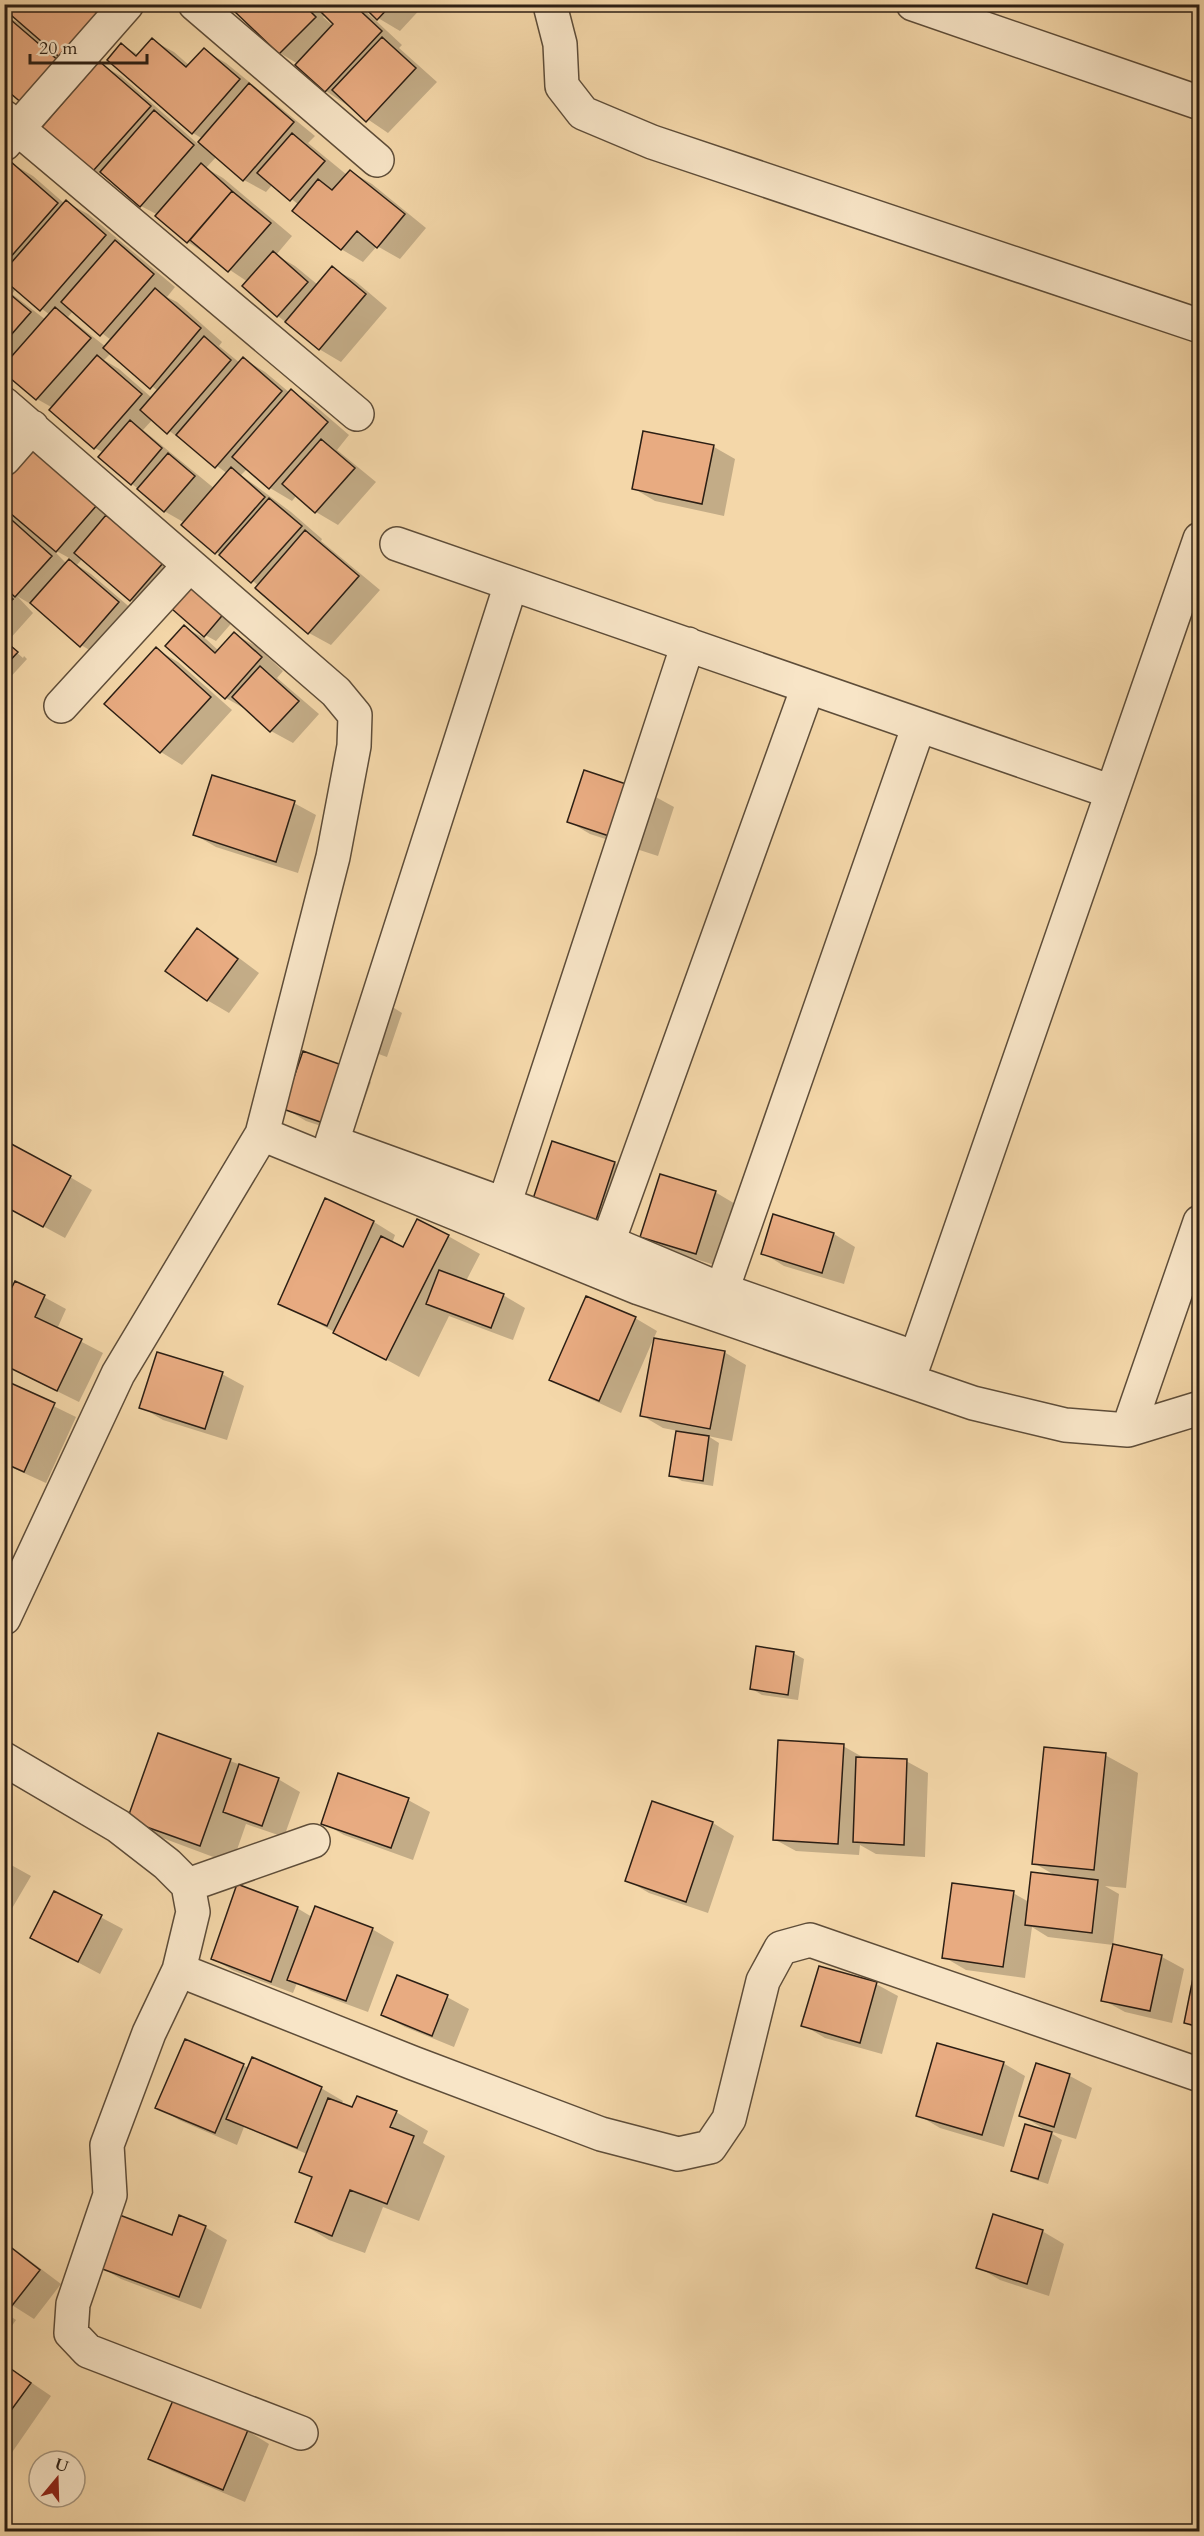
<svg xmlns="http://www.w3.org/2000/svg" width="1204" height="2536" font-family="Cardo,serif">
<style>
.shadow{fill:#0003;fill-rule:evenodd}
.building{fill:#e8ab81;stroke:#2c1f14;stroke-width:1.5}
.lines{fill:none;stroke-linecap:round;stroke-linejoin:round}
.minor-casing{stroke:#5e4d39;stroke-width:36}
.minor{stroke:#f8e5c7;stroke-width:33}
</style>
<rect width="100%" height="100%" fill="#f4d7a9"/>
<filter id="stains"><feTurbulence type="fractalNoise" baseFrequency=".00333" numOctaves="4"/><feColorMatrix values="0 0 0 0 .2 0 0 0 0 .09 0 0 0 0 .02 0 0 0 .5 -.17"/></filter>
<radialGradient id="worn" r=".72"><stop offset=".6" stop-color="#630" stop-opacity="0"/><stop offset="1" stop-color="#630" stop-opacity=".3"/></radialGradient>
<path class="shadow" d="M4 4H92L123 31 96 62 121 76 198 144 203 139 193 133 122 45 139 55 152 40 174 52 190 66 204 50 226 63 315 136 308 143 347 175 350 171 372 184 426 228 400 259 377 246 363 262 341 249 299 205 273 184 266 192 244 180 217 156 206 168 223 178 292 236 276 255 295 266 318 285 332 268 354 280 387 308 341 362 319 349 278 316 248 282 188 242 158 215 141 206 111 180 94 170 44 127 97 66 94 64 4 86V11L10 18 24 26Z
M221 4H358L402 45 399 48 437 82 388 133 326 91 298 64 280 53 243 18ZM326 14 335 23 333 26 323 17Z
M364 4H425L400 31 378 18Z
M11 163 33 176 65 204 66 202 88 214 175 287 167 297 177 302 222 342 219 346 240 363 244 359 265 372 290 393 291 391 313 404 349 435 337 450 376 482 338 525 316 512 297 495 292 501 270 488 247 469 241 475 291 512 322 539 321 541 380 590 331 645 309 633 257 588 259 586 183 525 185 523 164 511 131 483 104 453 95 448 53 408 37 399 4 371 8 364 4 362V263L9 267 14 262 4 255ZM16 289 50 315 46 320 12 294ZM73 311 111 340 106 347 68 317ZM111 353 158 391 152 398 119 369 104 360ZM153 419 228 474 215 489 143 430Z
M714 447 735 459 724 516 655 501 633 488Z
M33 452 184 576 153 612 131 600 82 559 77 565 91 574 140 616 103 658 81 645 39 609 17 596 33 613 8 641 7 640V644L23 658 24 656 27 659 6 682 4 511 15 517ZM51 548 71 559 67 564Z
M195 585 236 618 216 641 205 635Z
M184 627 206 639 219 651 234 634 256 646 283 671 277 678 319 714 293 743 271 731 247 710 226 698Z
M156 649 178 662 232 710 182 765 161 752Z
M652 795 674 807 658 856 590 834 568 821Z
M294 803 316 815 298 873 216 847 195 835Z
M197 930 219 943 259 973 229 1013 207 1000Z
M391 1006 402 1013 387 1057 359 1047Z
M349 1069 371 1082 351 1136 306 1121 284 1108Z
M553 1143 615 1163 637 1176 617 1235 556 1214Z
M70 1177 92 1190 65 1238 4 1205Z
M715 1192 737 1205 718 1266 663 1249 642 1236Z
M374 1222 395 1235 392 1243 404 1249 448 1236 480 1254 466 1281 503 1295 525 1308 513 1340 449 1316 419 1377 280 1303Z
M834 1234 855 1247 844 1284 784 1266 763 1253Z
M44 1297 66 1309 57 1329 103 1353 79 1402 4 1365V1307Z
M635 1318 657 1331 621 1413 573 1391 551 1379Z
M724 1352 746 1365 732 1441 708 1436 719 1443 713 1486 682 1481 671 1475 678 1431 663 1428 641 1415Z
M222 1374 244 1386 227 1440 163 1420 141 1407Z
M4 1382 76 1417 46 1483 4 1464Z
M793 1653 804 1659 798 1700 762 1695 752 1689Z
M159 1734 278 1779 300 1792 284 1837 246 1824 232 1864 160 1837 128 1819Z
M843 1746 866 1759 906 1761 928 1773 925 1857 876 1854 860 1845 859 1855 796 1851 774 1839Z
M1105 1755 1138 1773 1126 1888 1105 1886 1119 1894 1113 1945 1048 1937 1032 1927 1025 1978 966 1970 944 1957 1013 1893 1029 1902 1056 1876 1034 1863Z
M408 1800 430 1812 413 1860 344 1835 323 1823Z
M653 1803 713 1823 734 1836 708 1913 649 1893 627 1880Z
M4 1861 31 1876 4 1922Z
M55 1893 123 1929 100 1974 32 1938Z
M297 1908 312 1917 372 1929 394 1942 368 2012 311 1991 297 1983 293 1993 234 1971 213 1959Z
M1114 1946 1162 1957 1184 1969 1172 2023 1125 2012 1103 2000Z
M1200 1966V2031L1185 2023Z
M876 1984 898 1996 882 2054 825 2038 803 2025Z
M447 1997 469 2009 454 2047 405 2027 383 2015Z
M186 2041 249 2068 321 2088 343 2101 341 2104 353 2109 396 2112 428 2131 423 2143 445 2156 419 2221 383 2207 365 2253 329 2240 297 2221 313 2178 301 2171 307 2154 244 2127 237 2145 179 2120 157 2107Z
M1003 2063 1025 2076 1004 2147 940 2128 918 2115Z
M1037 2065 1070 2076 1092 2088 1076 2139 1046 2130 1021 2115Z
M1048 2131 1062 2140 1048 2184 1023 2176 1013 2170Z
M205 2227 227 2240 201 2309 121 2279 99 2266 173 2237Z
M1042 2231 1064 2244 1049 2296 1000 2280 978 2267Z
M4 2241 61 2284 34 2319 4 2300Z
M4 2312 16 2320 4 2337Z
M4 2364 51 2396 4 2464Z
M175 2400 248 2431 269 2444 245 2502 172 2471 150 2458Z"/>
<path class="building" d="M6 4H87L103 18 64 61 4 9Z
M238 4H303L316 17 279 54 233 10Z
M325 4H353L382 31 325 92 295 65 333 24 319 10Z
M361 4H392L377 20Z
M4 14 60 62 23 104 4 88Z
M382 37 416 68 366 122 332 90Z
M152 38 186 67 204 48 240 79 192 134 107 60 121 43 136 56Z
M99 61 151 106 93 171 42 127Z
M249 83 294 122 243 181 198 142Z
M154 110 194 145 140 207 100 172Z
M292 133 325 161 290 201 257 173Z
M10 161 58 203 8 260 4 257V168Z
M201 163 232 191 187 243 155 216Z
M350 170 405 214 377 248 357 231 341 250 292 211 318 179 332 190Z
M232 191 271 223 228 272 190 240Z
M66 200 106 235 40 311 4 280V271Z
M115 240 154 274 100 336 61 302Z
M273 251 308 282 277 317 242 286Z
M332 266 366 294 319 350 285 322Z
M155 288 201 328 150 389 103 348Z
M4 289 31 312 4 343Z
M55 307 91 338 36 400 4 373V365Z
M204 336 231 360 167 434 140 410Z
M97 355 142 394 94 449 49 410Z
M243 357 282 391 215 468 176 435Z
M291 389 328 422 269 489 232 457Z
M130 420 162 448 131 485 98 457Z
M643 431 714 445 702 504 632 489Z
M321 439 355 468 315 513 282 484Z
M33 450 97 505 56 552 4 508V482Z
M168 453 195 476 164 512 137 489Z
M231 467 265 497 215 554 181 525Z
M269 498 302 526 251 583 219 555Z
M4 513 52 556 15 597 4 587Z
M106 515 163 563 130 601 74 553Z
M305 530 359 576 308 634 255 588Z
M69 559 119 602 80 647 30 603Z
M194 583 226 611 204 637 172 609Z
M4 592 13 599 4 608Z
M184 625 215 653 234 632 262 657 225 699 165 646Z
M4 640 18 652 4 667Z
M156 647 211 697 160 753 104 704Z
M260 666 299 701 270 732 232 697Z
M584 770 653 793 636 845 567 822Z
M212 775 295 801 276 862 193 835Z
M197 928 238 959 207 1001 165 971Z
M303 1051 350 1068 329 1125 283 1109Z
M4 1140 71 1176 43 1227 4 1206Z
M552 1141 615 1162 595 1223 532 1202Z
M660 1174 716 1191 696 1254 640 1237Z
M325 1198 374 1221 327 1326 278 1304Z
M773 1214 834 1233 822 1273 761 1254Z
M417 1219 449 1235 386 1360 333 1333 381 1236 403 1247Z
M439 1270 504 1294 491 1328 426 1304Z
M15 1281 45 1295 35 1317 82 1339 57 1391 4 1365V1303Z
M586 1296 636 1317 599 1401 549 1380Z
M654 1338 725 1351 710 1429 640 1416Z
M157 1352 223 1372 205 1429 139 1408Z
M4 1380 55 1403 24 1472 4 1463Z
M676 1431 709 1436 703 1481 669 1476Z
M756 1646 794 1652 788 1695 750 1689Z
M158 1733 231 1759 200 1846 127 1820Z
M778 1740 844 1744 838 1844 773 1840Z
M1044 1747 1106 1753 1094 1870 1032 1864Z
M856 1757 907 1759 904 1845 853 1842Z
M239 1764 279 1778 262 1826 223 1812Z
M338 1773 409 1798 391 1848 321 1824Z
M652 1801 713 1822 686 1902 625 1881Z
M1031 1872 1098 1880 1092 1933 1025 1925Z
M952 1883 1014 1891 1003 1967 942 1958Z
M237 1884 298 1907 271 1982 211 1959Z
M54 1891 102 1915 78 1962 30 1938Z
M315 1906 373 1928 346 2001 287 1980Z
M1113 1944 1162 1955 1150 2011 1101 2001Z
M1196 1963 1200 1964V2027L1184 2023Z
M819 1966 877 1982 860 2043 801 2026Z
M397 1975 448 1995 432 2036 381 2015Z
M185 2039 244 2064 215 2133 155 2108Z
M937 2043 1004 2062 982 2135 916 2116Z
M252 2057 322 2087 297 2148 226 2119Z
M1036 2063 1070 2074 1054 2127 1019 2116Z
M357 2096 397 2111 390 2127 414 2136 387 2204 350 2190 332 2236 295 2222 312 2177 299 2172 328 2098 352 2107Z
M1025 2124 1052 2132 1038 2179 1011 2171Z
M117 2214 172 2235 179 2215 206 2226 179 2297 97 2267Z
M993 2214 1043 2230 1027 2284 976 2268Z
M4 2242 40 2270 11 2307 4 2302Z
M4 2364 31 2383 4 2420Z
M174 2398 248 2430 223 2490 148 2459Z"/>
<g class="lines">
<defs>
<path id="minor" d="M195 4 377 160
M553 4 551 9 560 44 562 86 583 113 652 142 1200 326
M913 4 1200 103
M4 117 357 414
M4 144 127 4
M4 404 336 692 355 715 354 746 333 857 262 1134 118 1374 4 1618
M4 459 32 427
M397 544 1112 792
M511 584 332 1142 608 1242 722 1290 916 1358 908 1380
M61 706 189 566
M262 1134 639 1288 973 1403 1065 1425 1128 1430 1200 1408
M504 1205 688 644
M608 1242 808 687
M722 1290 919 725
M916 1358 1200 539
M1128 1430 1200 1222
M4 1759 118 1826 167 1864 188 1885 193 1912 179 1970 413 2063 601 2134 678 2154 710 2147 729 2119 763 1981 781 1948 810 1940 1200 2075
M188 1885 313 1841
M179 1970 149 2033 107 2145 110 2195 73 2304 71 2333 88 2351 301 2433"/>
</defs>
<use href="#minor" class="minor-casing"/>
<use href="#minor" class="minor"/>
</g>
<rect width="1204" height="2536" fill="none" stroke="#f4d7a9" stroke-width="24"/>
<rect x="6" y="6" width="1192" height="2524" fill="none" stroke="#2c1f14" stroke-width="3"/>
<rect x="12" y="12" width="1180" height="2512" fill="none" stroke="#2c1f14" stroke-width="1.5"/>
<g transform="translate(57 2479) rotate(19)"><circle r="28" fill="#f8e5c7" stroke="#a6967f" stroke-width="1.5"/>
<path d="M0-4.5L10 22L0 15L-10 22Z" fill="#8f2418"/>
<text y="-9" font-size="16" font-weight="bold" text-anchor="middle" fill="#2c1f14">U</text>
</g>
<path d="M30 54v9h117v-9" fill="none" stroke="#2c1f14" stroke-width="3"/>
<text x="39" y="54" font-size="18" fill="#2c1f14" stroke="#f8e5c7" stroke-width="4.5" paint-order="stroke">20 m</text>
<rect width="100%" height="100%" filter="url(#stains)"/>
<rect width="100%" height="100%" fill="url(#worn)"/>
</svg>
